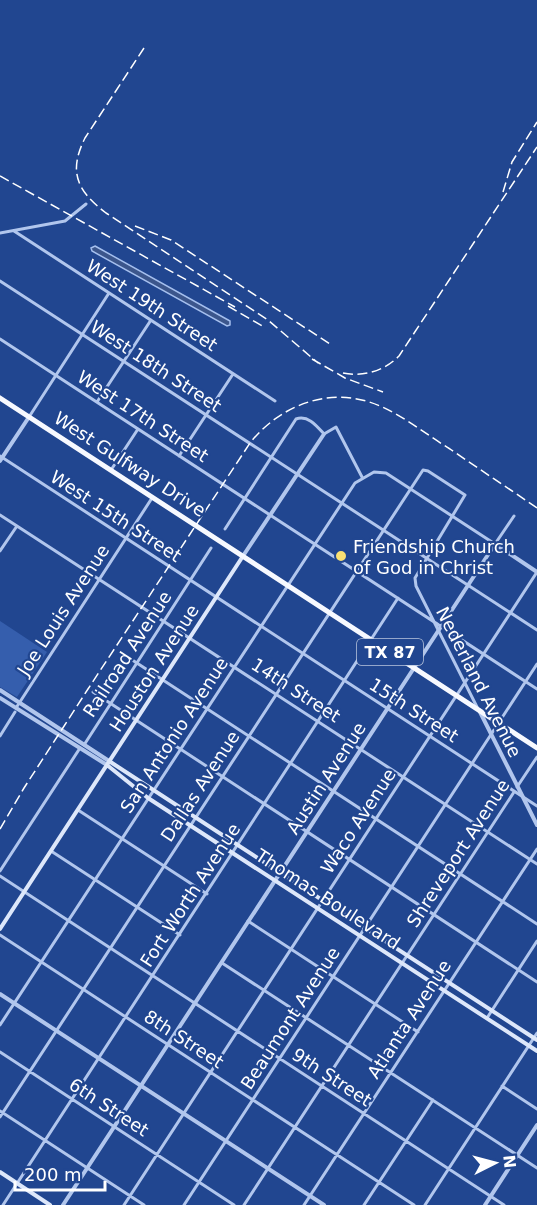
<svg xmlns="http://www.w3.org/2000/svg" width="537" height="1205" font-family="'DejaVu Sans',sans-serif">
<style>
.green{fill:#355ead}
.water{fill:#3c568c;stroke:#a5bfee;stroke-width:1.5}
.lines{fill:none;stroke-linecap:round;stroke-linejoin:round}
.minor{stroke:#b1c6ed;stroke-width:3}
.tertiary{stroke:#b1c6ed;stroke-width:4}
.secondary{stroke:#dde7fa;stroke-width:4}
.primary{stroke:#f7f9ff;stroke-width:5}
.rail{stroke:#fff;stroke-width:1.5;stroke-dasharray:10 4.5;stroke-linecap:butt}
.poi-dot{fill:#f9e073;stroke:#214690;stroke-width:2}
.labels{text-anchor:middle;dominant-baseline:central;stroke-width:4.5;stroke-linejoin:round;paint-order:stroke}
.shield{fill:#214690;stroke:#bcc8de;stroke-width:1.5}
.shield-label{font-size:16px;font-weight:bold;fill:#fff}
.street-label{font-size:18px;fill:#fff;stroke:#214690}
.poi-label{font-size:18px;fill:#fff;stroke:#214690;text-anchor:start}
</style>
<rect width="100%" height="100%" fill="#214690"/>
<path class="green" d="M0 621 47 652 17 697 0 687Z"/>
<path class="water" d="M95 246 230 321V325L227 326 92 251 91 248Z"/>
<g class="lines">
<path class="minor" d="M14 231 275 401
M0 233 65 221 86 204
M0 281 537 630
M0 339 537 689
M97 402 151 320
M29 417 109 293
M0 456 537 806
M179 456 233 374
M111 470 138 429
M0 515 537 864
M225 529 296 419C308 415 316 425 324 434L336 427 362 477
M0 551 17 526
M120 652 537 924
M93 692 537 982
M16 708 152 498
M0 736 15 712
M84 745 211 548
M517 787 537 757
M78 810 207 894
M51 851 180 935
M0 871 80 748
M0 876 504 1205
M248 921 418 1032
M0 935 414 1205
M222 963 537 1168
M487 1018 537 941
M0 1025 355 483 374 472 386 473 495 544 514 516
M0 1052 234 1205
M502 1086 537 1109
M0 1111 144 1205
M0 1117 423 470 428 471 465 495 415 578 416 586 478 709
M3 1205 398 598
M124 1205 537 572
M184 1205 537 664
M244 1205 514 792
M304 1205 537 849
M364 1205 433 1100
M425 1205 537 1033"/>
<path class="tertiary" d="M0 461 29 417
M243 556 324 434
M0 690 109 761
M0 698 107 765
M479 710 537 825
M0 994 324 1205
M63 1205 495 544 537 572
M485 1205 537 1125"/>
<path class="secondary" d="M109 761 537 1040
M107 765 148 798 537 1051
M0 929 243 556
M0 1172 50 1205"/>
<path class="primary" d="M0 398 537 748"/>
<path class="rail" d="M144 48 85 138C68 172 77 191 106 213L268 320 318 363
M0 176 235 307
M503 192 512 162 537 122
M135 226 171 240 330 344
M228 306 264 327
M312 359 345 378 383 392
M343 373C364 377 384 371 399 356L537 147
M0 829 24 788 88 689 250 443C281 404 332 385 380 406 405 417 427 435 450 449 479 469 508 488 537 508"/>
</g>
<circle class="poi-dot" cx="341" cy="556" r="6"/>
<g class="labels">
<rect class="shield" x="357" y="639" width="66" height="26" rx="4.5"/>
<g class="shield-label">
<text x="390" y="652">TX 87</text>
</g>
<g class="street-label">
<text transform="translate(152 305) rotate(33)">West 19th Street</text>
<text transform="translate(156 366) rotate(33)">West 18th Street</text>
<text transform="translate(143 416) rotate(33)">West 17th Street</text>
<text transform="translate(130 464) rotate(33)">West Gulfway Drive</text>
<text transform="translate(116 516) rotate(33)">West 15th Street</text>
<text transform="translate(63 610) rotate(-57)">Joe Louis Avenue</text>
<text transform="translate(127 654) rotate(-57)">Railroad Avenue</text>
<text transform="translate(154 668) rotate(-57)">Houston Avenue</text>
<text transform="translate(479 682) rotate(63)">Nederland Avenue</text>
<text transform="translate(296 690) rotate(33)">14th Street</text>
<text transform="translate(414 710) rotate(33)">15th Street</text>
<text transform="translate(174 735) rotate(-57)">San Antonio Avenue</text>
<text transform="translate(326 778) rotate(-57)">Austin Avenue</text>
<text transform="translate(200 786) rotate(-57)">Dallas Avenue</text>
<text transform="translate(358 821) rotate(-57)">Waco Avenue</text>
<text transform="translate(458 853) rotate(-57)">Shreveport Avenue</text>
<text transform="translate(190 895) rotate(-57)">Fort Worth Avenue</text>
<text transform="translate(328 899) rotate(33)">Thomas Boulevard</text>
<text transform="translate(290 1018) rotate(-57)">Beaumont Avenue</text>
<text transform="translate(409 1019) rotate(-57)">Atlanta Avenue</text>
<text transform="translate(184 1039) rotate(33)">8th Street</text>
<text transform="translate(332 1077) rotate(33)">9th Street</text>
<text transform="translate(109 1107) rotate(33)">6th Street</text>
</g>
<g class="poi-label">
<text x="353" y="546">Friendship Church<tspan x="353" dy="21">of God in Christ</tspan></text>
</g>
</g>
<g transform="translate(495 1163) rotate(84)" stroke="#214690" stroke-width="4.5" paint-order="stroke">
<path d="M0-4.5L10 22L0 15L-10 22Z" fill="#ffffff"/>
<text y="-9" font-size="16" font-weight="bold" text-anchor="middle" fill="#ffffff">N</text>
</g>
<path d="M15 1181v9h90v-9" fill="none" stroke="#ffffff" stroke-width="3"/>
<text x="24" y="1181" font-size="18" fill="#ffffff" stroke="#214690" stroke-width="4.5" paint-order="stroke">200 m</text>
</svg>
